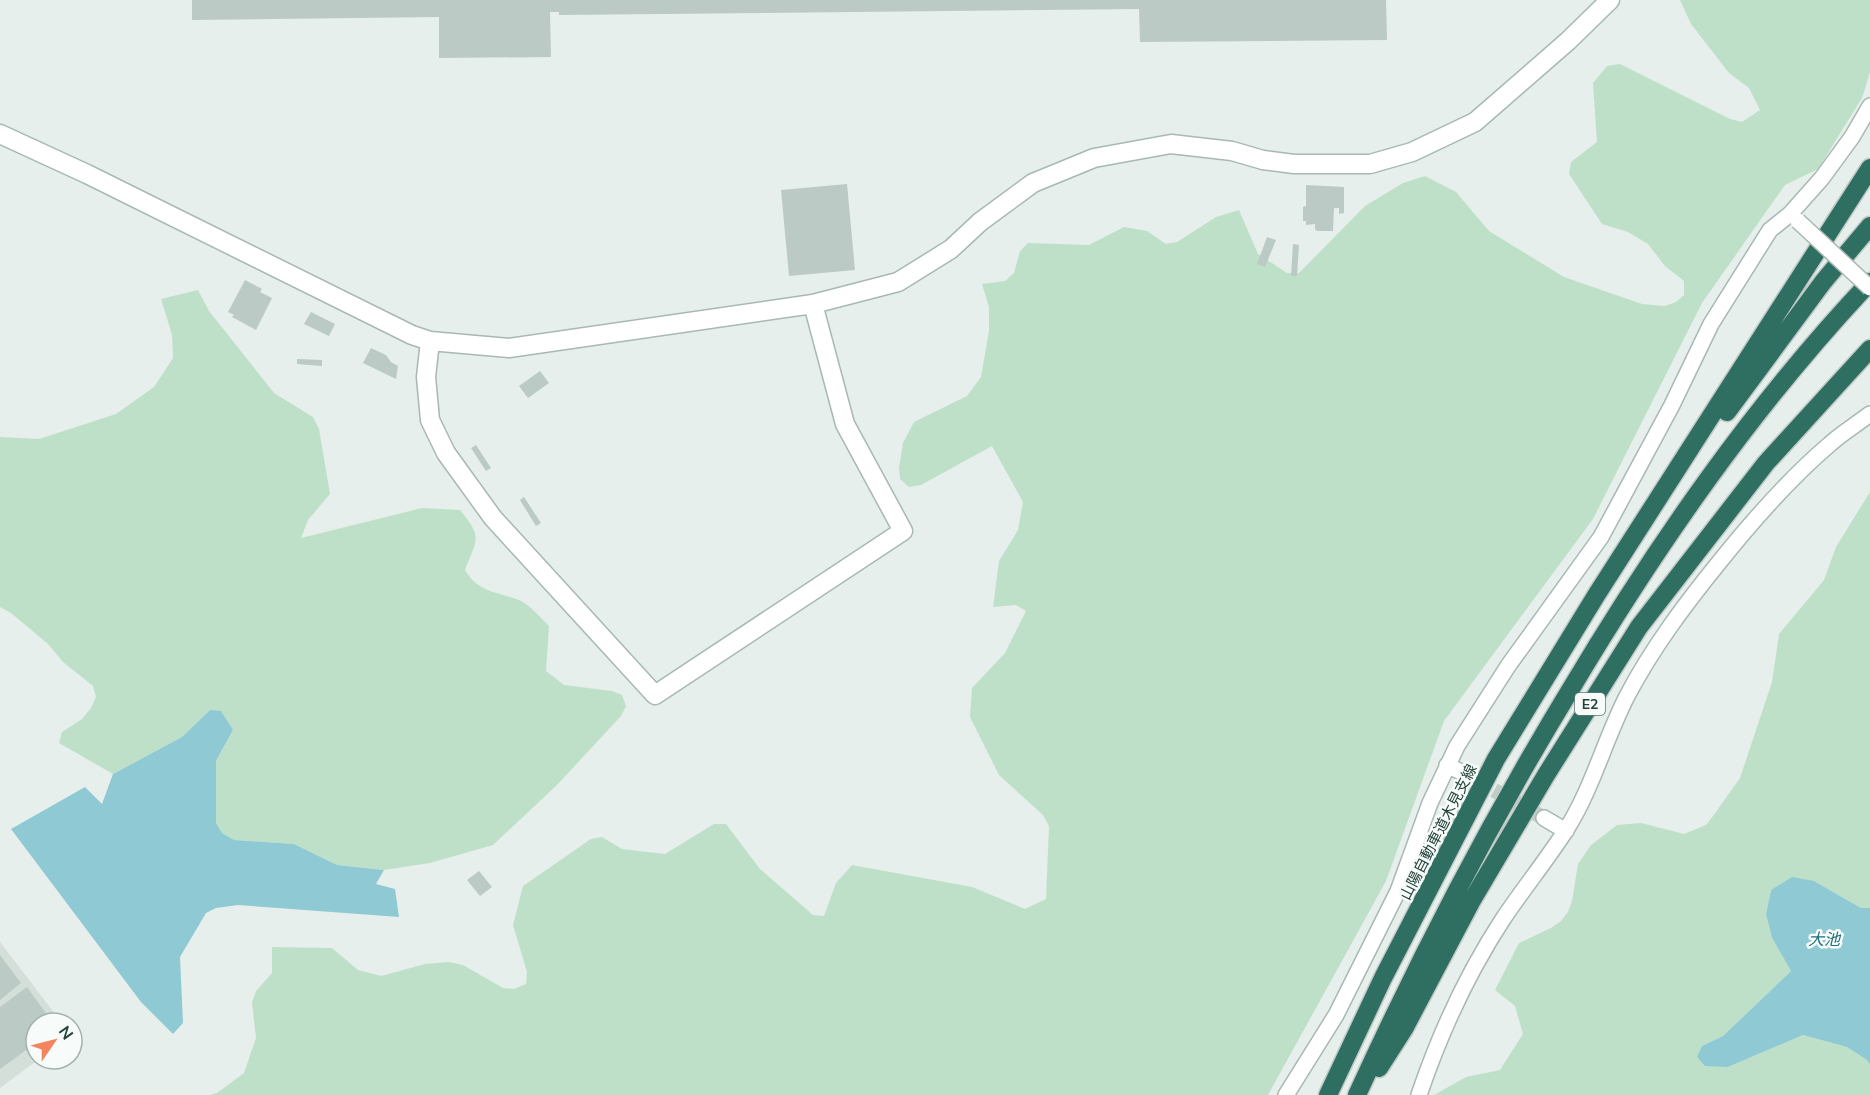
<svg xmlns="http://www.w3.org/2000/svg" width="1870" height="1095" font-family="Mulish,'Noto Sans JP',sans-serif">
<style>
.built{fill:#d4dfda}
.green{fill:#bfe0c8}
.water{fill:#8ec9d4}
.building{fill:#bbcac4}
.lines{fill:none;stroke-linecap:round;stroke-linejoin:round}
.minor-tunnel{stroke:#bfccc8;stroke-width:15;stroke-dasharray:15 8;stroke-linecap:butt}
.minor-casing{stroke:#a8b8b2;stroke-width:18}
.tertiary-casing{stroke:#a8b8b2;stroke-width:21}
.motorway-casing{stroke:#c2cac8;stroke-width:21}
.minor{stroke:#fff;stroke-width:15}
.tertiary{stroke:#fff;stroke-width:18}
.motorway{stroke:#2f6f62;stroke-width:18}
.minor-bridge-casing{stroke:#a8b8b2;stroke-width:18;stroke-linecap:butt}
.minor-bridge{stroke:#fff;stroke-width:15}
.labels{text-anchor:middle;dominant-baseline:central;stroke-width:5;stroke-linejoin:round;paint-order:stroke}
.shield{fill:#f7fbf9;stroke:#637a73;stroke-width:1.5}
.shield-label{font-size:14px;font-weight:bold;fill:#24423a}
.street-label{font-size:15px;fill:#24423a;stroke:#f7fbf9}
.water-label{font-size:16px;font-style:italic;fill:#1c6f80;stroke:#f7fbf9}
</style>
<rect width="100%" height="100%" fill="#e6efeb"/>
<path class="built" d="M0 942 62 1023H36V1059H39L0 1088Z"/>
<path class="green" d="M1680 0H1870V72L1862 98 1818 169 1785 185 1702 303 1593 519 1444 721 1386 881 1268 1095H209L217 1093 244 1073 256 1038 252 1002 256 991 272 973V947L332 948 358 970 381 976 425 964 449 962 463 965 503 988 514 989 526 984 527 972 513 925 523 886 591 839 602 837 622 849 665 854 714 824H726L760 869 813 915 824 916 836 883 852 865 972 887 1025 909 1046 899 1049 826 1043 815 999 775 970 717 972 688 1005 653 1026 611 1016 605 993 607 999 561 1018 530 1023 502 992 446 921 485 909 487 900 479 899 468 903 443 914 422 967 396 981 377 989 331V307L982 284 1005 281 1014 273 1020 251 1028 243 1089 245 1124 227 1147 231 1166 244 1177 242 1216 217 1239 210 1258 254 1287 273H1299L1365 206 1403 183 1425 176 1456 192 1489 231 1564 277 1642 304 1665 306 1676 302 1684 295V281L1665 266 1648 244 1628 232 1602 224 1569 174 1571 162 1597 142 1593 83 1607 66 1620 64 1730 119 1742 122 1760 110 1749 88 1729 73 1691 24Z
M198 290 209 311 274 393 313 417 319 429 330 494 308 520 301 538 422 508 460 510C483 538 477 538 465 570 479 594 498 591 521 601 531 606 541 618 549 626L546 671 564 685 612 691 622 695 626 706 621 716 557 785 493 845 430 863 384 870 337 865 294 844 234 840 222 833 216 824V761L233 730 210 710 182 737 113 774 59 743 62 732 82 719 91 708 96 697 93 686 63 662 48 644 11 613 0 607V437L39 439 116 414 154 387 173 358 172 335 161 299Z
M1870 492V908H1861L1814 881 1771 890 1766 914 1772 938 1791 971 1723 1036 1702 1046 1728 1067 1803 1035 1847 1047 1867 1060 1870 1065V1095H1434L1466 1077 1500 1070 1523 1034 1515 1006 1495 990 1519 943 1551 928 1561 921 1568 912 1572 901 1578 864 1591 845 1617 825 1641 823 1684 834 1706 825 1713 816 1740 778 1772 682 1779 634 1824 580 1836 547Z"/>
<path class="water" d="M210 710 221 711 233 730 216 761V823L222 833 234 840 294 844 337 865 384 870 376 884 395 889 399 917 238 905 216 908 206 913 180 957 183 1023 173 1034 141 1002 11 829 85 787 102 804 113 774 182 737Z
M1792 877 1814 881 1861 908H1870V1065L1867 1060 1847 1047 1803 1035 1728 1067 1705 1066 1697 1057 1702 1046 1723 1036 1791 971 1772 938 1766 914 1771 890Z"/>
<path class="building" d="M192 0H1386L1387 40 1140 42 1139 9 559 15V12H550L551 57 439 58V17L192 20Z
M847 184 855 270 789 276 781 190Z
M1306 185 1344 187V213L1339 214V208H1334L1333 231H1317L1315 229V224L1306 225V221H1303V207L1306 206Z
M1267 237 1276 240 1265 267 1257 264Z
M1293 244 1299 245 1297 276H1291Z
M245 280 262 289 260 292 272 298 256 330 232 317 234 315 228 312Z
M311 312 335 324 329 336 304 324Z
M371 348 386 355 391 362 398 366 396 379 363 363Z
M297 359 322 360V366L297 364Z
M540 371 549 383 528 398 519 386Z
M476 445 491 468 486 471 471 448Z
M524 497 541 523 536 526 520 500Z
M479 871 492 887 480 896 467 880Z
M0 955 21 983 0 1000Z
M27 987 53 1023H36V1043L0 1069V1007Z"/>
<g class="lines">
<path class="minor-tunnel" d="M1474 779 1544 818"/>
<defs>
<path id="minor" d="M1447 765 1469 776
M1544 818 1566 831
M1286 1095 1336 1015 1398 891 1430 803 1457 746 1508 666 1601 537 1672 405 1711 324 1770 230 1790 214 1822 178 1852 137 1870 106
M1419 1095C1440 1033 1467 974 1503 919 1523 889 1546 861 1566 830 1592 789 1604 742 1626 698 1652 648 1686 603 1721 560 1754 519 1790 478 1830 444 1842 433 1857 424 1870 414"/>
<path id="tertiary" d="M0 134 87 174 412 335 430 341 509 348 813 304 898 282 951 249 980 222 1033 183 1094 158 1171 144 1232 151 1263 160 1294 164H1370L1412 152 1475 122 1568 41 1610 0
M430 341 426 377 430 420 446 453 493 518 655 695 903 531 845 424 813 304"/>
<path id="motorway" d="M1727 412 1823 282 1870 226
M1379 1068 1404 1029 1471 902 1546 775 1639 627 1766 463 1870 349
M1328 1095 1383 978 1496 759 1597 594 1870 168
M1357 1095C1420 957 1490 822 1569 692 1656 546 1753 406 1870 282"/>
</defs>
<use href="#minor" class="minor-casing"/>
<use href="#tertiary" class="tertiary-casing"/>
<use href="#motorway" class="motorway-casing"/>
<use href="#minor" class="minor"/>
<use href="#tertiary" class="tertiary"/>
<use href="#motorway" class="motorway"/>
<defs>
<path id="minor-bridge" d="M1798 221 1870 288"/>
</defs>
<use href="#minor-bridge" class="minor-bridge-casing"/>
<use href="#minor-bridge" class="minor-bridge"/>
</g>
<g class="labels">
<rect class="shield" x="1575" y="693" width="30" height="22" rx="4.5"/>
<g class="shield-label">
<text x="1590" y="704">E2</text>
</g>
<g class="street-label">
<text transform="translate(1438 832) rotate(-63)">山陽自動車道木見支線</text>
</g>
<g class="water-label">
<text x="1824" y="939">大池</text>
</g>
</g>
<g transform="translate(54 1041) rotate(55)"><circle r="28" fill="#f7fbf9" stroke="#a3b1ad" stroke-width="1.5"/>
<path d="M0-4.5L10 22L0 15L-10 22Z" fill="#f4845f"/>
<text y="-9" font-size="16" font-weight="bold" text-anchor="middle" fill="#24423a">N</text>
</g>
</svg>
